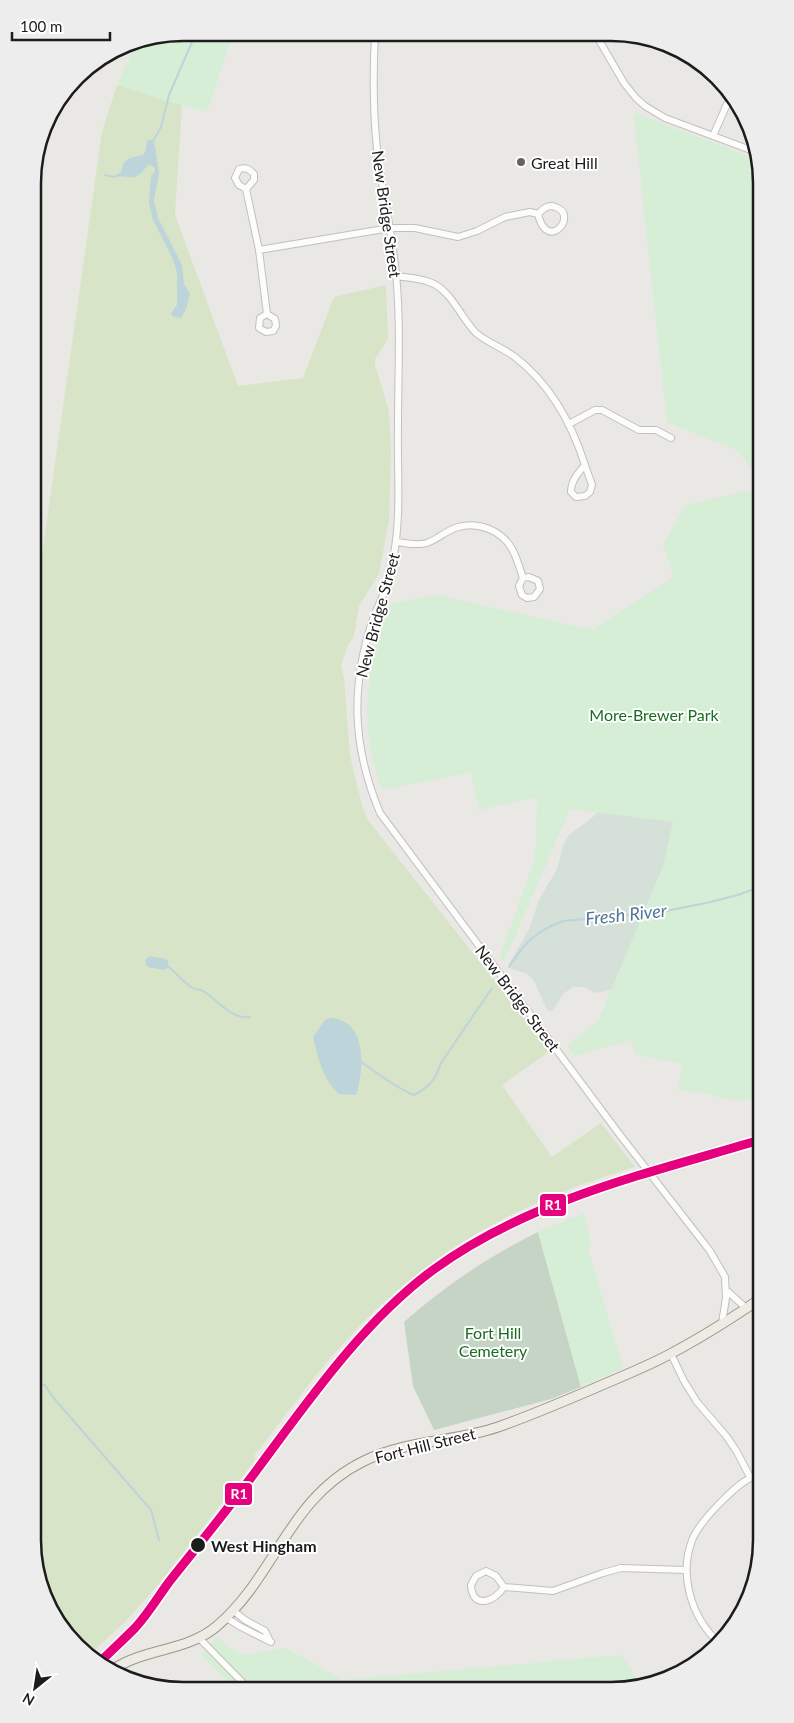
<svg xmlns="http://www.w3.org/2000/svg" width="794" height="1723" font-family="Lato,sans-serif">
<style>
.grass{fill:#d7e4c7}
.wetland{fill:#d4e0d8}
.cemetery{fill:#c5d4c5}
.park{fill:#d5eed5}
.water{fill:#bcd4da}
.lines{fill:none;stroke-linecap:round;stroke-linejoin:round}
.stream{stroke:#bcd4da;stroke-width:2}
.river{stroke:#bcd4da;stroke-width:11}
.minor-casing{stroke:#c1c0bf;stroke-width:8}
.major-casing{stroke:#9e9585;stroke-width:11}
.minor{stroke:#fcfcfb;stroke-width:6}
.major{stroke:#eeebe5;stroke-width:9}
.rail-1-casing{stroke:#fff;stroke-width:12}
.rail-1{stroke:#e5007d;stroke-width:9}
.poi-dot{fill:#646362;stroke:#fff;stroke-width:2}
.stop-dot{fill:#1c1c1c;stroke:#fff;stroke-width:2}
.labels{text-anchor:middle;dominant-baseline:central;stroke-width:4;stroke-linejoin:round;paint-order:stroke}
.poi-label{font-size:16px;fill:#1c1c1c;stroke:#fff;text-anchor:start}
.street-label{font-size:16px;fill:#1c1c1c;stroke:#fff}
.park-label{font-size:16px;fill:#186d1f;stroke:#fff}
.stop-label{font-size:16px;font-weight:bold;fill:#1c1c1c;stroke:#fff;text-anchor:start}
.water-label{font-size:18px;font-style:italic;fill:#517599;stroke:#fff}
.rim{fill:none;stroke:#1c1c1c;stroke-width:2.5}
.line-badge{stroke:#fff;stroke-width:2}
.badge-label{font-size:14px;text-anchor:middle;font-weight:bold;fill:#fff}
</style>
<rect width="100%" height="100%" fill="#eae8e5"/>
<path class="grass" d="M117 85 182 105 175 215 238 386 303 378 334 297 386 285 388 339 375 359V365L389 411 391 451 389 520 379 574 359 606 354 636 348 645 341 665 344 678 350 756 363 809 368 820 550 1051 502 1085 552 1157 601 1123 635 1167C525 1200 433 1247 354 1332 317 1370 287 1414 254 1456L256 1459 157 1586 125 1622 89 1655 84 1653 53 1615 38 1579 34 612 102 132Z"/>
<path class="wetland" d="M684 804 668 854 616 989 596 993 584 987H573L564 993 552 1011 547 1010 534 981 526 973 511 969 509 964 529 929 539 900 557 869 563 846 569 835 593 817 602 807Z"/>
<path class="cemetery" d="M538 1232 581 1387 551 1399 434 1430 413 1386 404 1322C445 1286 489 1256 538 1232Z"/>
<path class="park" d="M184 33H233L207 112 166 101 117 85 137 42Z
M635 113 756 159 757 476 738 451 667 422 634 118Z
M757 489 760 1100 725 1099 706 1093 678 1090 682 1064 636 1055 631 1040 575 1056 567 1045 598 1021 663 866 673 822 570 809 504 962 500 956 533 864 536 847 537 797 479 810 471 772 382 790C357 719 366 673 390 604L436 595 592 630 674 577 663 544 686 505Z
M584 1213 592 1247 588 1249 623 1368 581 1387 538 1232Z
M218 1637 227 1646 244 1655 286 1648 343 1680 621 1655 642 1685 234 1687 200 1654Z"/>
<path class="water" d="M150 140H152L155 146 159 174 154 200 158 218 182 265 184 284 190 294 186 309 181 318 172 316 171 313 177 305V272L172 257 153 220 149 203 151 177 155 171V168L149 164C145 168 142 174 137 176 131 179 123 175 117 177L121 172 124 162 130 158 143 155 146 150 147 141Z
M331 1018C368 1021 364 1070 356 1095L339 1094C323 1080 318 1058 313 1037L325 1020Z"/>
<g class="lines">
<path class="stream" d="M152 143 161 127 169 95 196 33
M105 175 115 177 119 174
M167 966C176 972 182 981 191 987 196 990 202 989 206 993 219 1002 233 1020 250 1017
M509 967C524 943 536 931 563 921L661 912 706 903 738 895 759 887
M361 1062C379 1074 394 1087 414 1095 431 1086 435 1080 441 1063L492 988
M42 1385H45L52 1396 151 1510 159 1540"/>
<path class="river" d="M151 962 163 964"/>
<defs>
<path id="minor" d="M375 34C373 72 373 111 377 149 382 191 392 232 396 274 401 325 398 375 398 425 397 466 401 507 395 548 393 561 391 575 386 587 383 597 378 606 374 616 350 685 352 746 380 813L620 1135 710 1251 725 1277 726 1298 722 1323
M596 35 624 83 636 98 645 106 665 118 756 152
M713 136 731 95
M33 177 35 164
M246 189 254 180V174C249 169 246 167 239 169L235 178 239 185 246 189 259 250
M396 276C408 278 423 278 434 284 453 294 461 318 476 333 488 343 503 348 515 357 550 384 572 424 585 465 578 473 571 481 571 492L576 497 585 496 590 492 592 485 585 465
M267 314 260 318 259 328 266 332 273 331 276 326 275 319 267 314 259 250 390 228H415L458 237 477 231 505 217 530 212 538 214C543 209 548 204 555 207 580 214 547 254 538 214
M569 424 595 410H602L639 430H656L671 438
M396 542C406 543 417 546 427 543 438 539 447 530 458 527 479 521 502 531 512 549 517 558 520 569 523 578L519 586 522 595 527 598 534 597 540 589 538 581 529 577 523 578
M726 1290 746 1308
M671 1354 684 1381 697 1402 727 1437 737 1452 750 1477
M504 1587C494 1603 472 1609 471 1585L476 1576 486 1571 496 1576 504 1587 553 1591 603 1573 621 1568 686 1570
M234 1611 245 1620 265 1631 270 1641
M227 1618 239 1626 271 1642
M200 1639 247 1687
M719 1643C691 1617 678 1574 693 1538 699 1525 711 1512 721 1502 733 1490 745 1478 761 1474"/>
<path id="major" d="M115 1668C147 1648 188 1651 217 1626 276 1576 288 1498 364 1461 406 1440 454 1442 498 1427 535 1414 572 1398 609 1382 630 1373 652 1364 672 1353 702 1337 732 1318 760 1299"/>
</defs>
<use href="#minor" class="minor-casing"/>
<use href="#major" class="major-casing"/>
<use href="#minor" class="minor"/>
<use href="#major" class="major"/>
<defs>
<path id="rail-1" d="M101 1661C112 1650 124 1639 135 1628 148 1614 158 1597 169 1582 196 1548 224 1514 250 1479 304 1407 360 1324 433 1270 528 1200 649 1173 760 1140"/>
</defs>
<use href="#rail-1" class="rail-1-casing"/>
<use href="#rail-1" class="rail-1"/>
</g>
<circle class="poi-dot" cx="521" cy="162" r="5"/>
<circle class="stop-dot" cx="198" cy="1545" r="8"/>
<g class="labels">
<g class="poi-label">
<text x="531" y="162">Great Hill</text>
</g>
<g class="street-label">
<text transform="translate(387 214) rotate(82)">New Bridge Street</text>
<text transform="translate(377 615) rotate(-75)">New Bridge Street</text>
<text transform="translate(518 998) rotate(53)">New Bridge Street</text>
<text transform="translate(425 1445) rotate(-14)">Fort Hill Street</text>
</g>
<g class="park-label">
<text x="654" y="714">More-Brewer Park</text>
<text x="493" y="1332">Fort Hill<tspan x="493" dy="18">Cemetery</tspan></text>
</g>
<g class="stop-label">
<text x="211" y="1545">West Hingham</text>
</g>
<g class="water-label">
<text transform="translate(626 914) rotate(-6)">Fresh River</text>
</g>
</g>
<path d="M0 0H794V1723H0ZM183 41H611A142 142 0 0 1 753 183V1540A142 142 0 0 1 611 1682H183A142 142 0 0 1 41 1540V183A142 142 0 0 1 183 41Z" fill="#ededed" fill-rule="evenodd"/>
<path class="rim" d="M183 41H611A142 142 0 0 1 753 183V1540A142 142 0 0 1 611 1682H183A142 142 0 0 1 41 1540V183A142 142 0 0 1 183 41Z"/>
<g class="line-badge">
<rect x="539" y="1193" width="28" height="24" rx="5" fill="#e5007d"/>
<rect x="224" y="1482" width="29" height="24" rx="5" fill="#e5007d"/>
</g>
<g class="badge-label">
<text x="553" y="1210">R1</text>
<text x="239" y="1499">R1</text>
</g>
<g transform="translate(35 1688) rotate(210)" stroke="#ffffff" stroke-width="4" paint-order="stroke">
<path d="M0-4L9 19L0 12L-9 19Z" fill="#1c1c1c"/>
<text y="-8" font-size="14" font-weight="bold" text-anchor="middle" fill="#1c1c1c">N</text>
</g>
<path d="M12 32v8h98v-8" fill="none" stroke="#1c1c1c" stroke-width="2.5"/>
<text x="20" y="32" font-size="15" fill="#1c1c1c" stroke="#ffffff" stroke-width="4" paint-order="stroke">100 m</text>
</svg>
